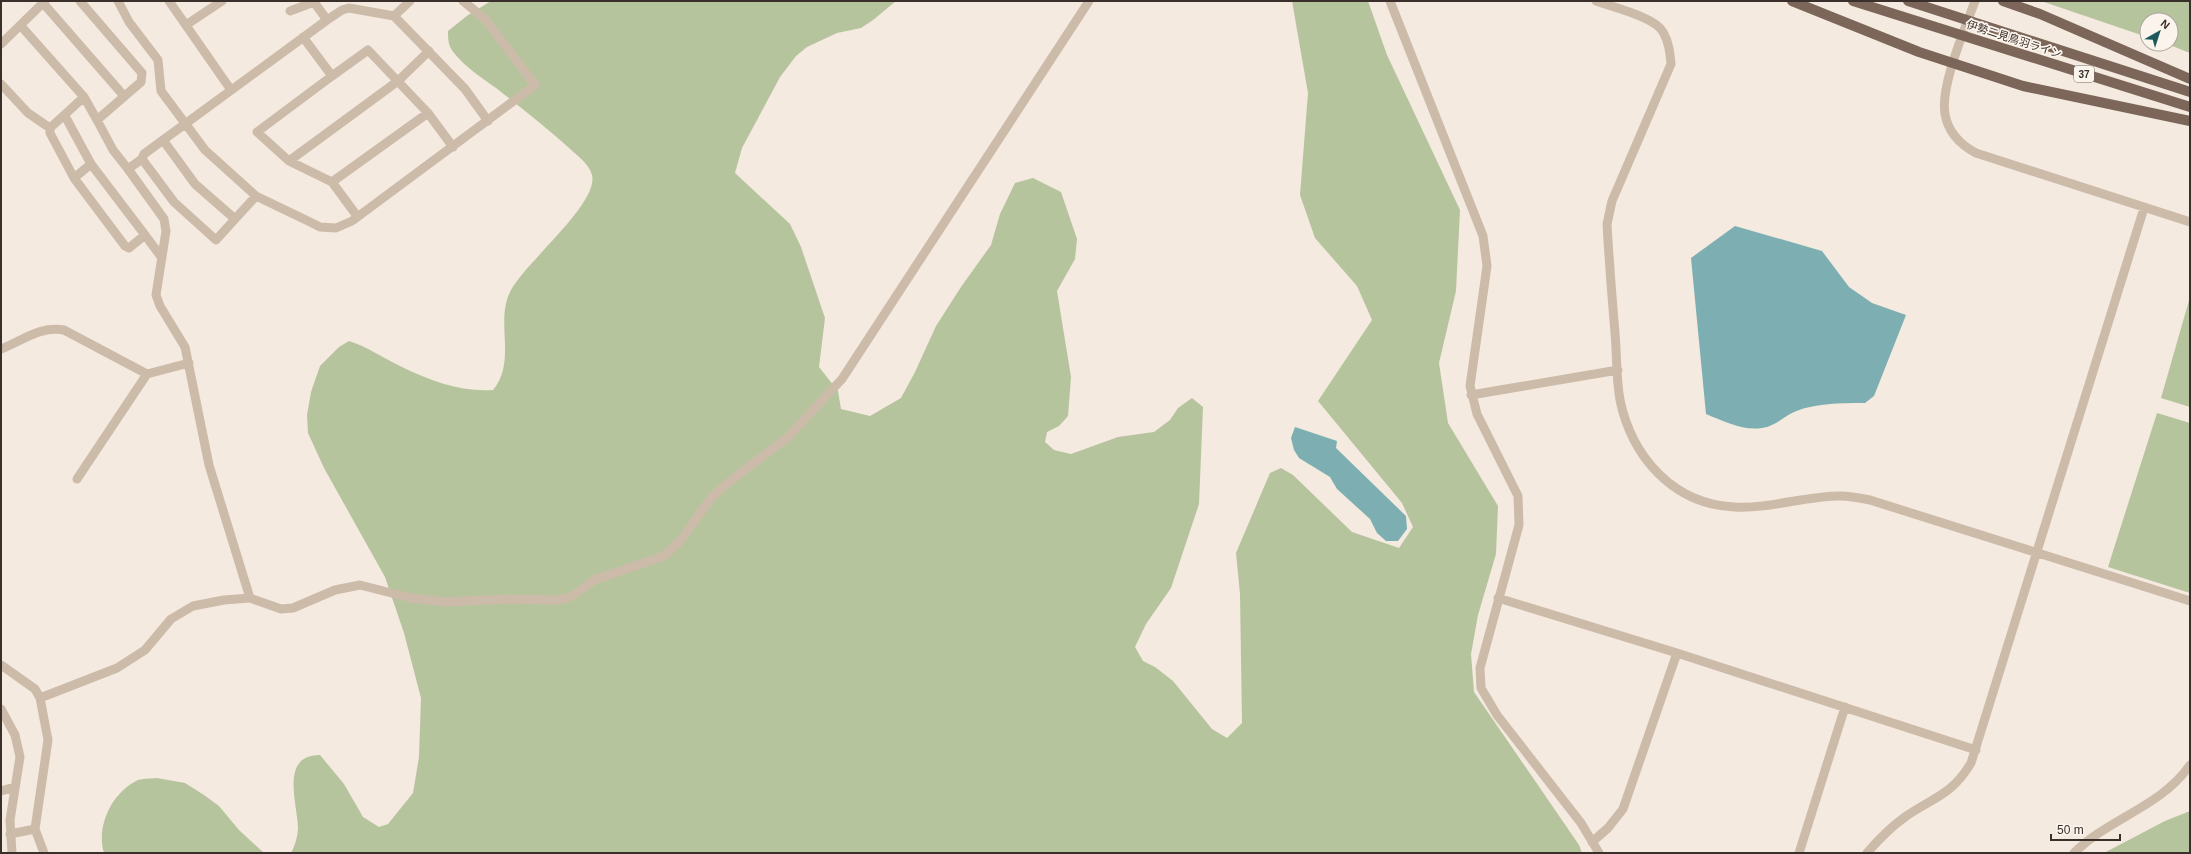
<svg xmlns="http://www.w3.org/2000/svg" width="2191" height="854" font-family="Helvetica,'Noto Sans JP',sans-serif">
<style>
.green{fill:#b6c49e}
.water{fill:#7dafb2}
.lines{fill:none;stroke-linecap:round;stroke-linejoin:round}
.minor{stroke:#cdbbaa;stroke-width:9}
.major{stroke:#7c665a;stroke-width:10}
.labels{text-anchor:middle;dominant-baseline:central;stroke-width:3.5;stroke-linejoin:round;paint-order:stroke}
.shield{fill:#fbf4ec;stroke:#746a64;stroke-width:1}
.shield-label{font-size:10px;font-weight:bold;fill:#3a2f2a}
.street-label{font-size:11px;fill:#3a2f2a;stroke:#fbf4ec}
</style>
<rect width="100%" height="100%" fill="#f4eadf"/>
<path class="green" d="M491 1H896L873 20 861 28 837 33 807 47 796 56 780 77 742 148 735 173 790 224 801 247 825 318 819 367 838 391 841 409 870 416 901 398 915 372 936 326 961 287 991 245 1000 214 1015 183 1033 178 1061 192 1077 239 1075 259 1057 291 1071 377 1068 416 1059 426 1047 432 1045 442 1054 450 1071 454 1118 437 1154 432 1170 420 1178 408 1192 398 1203 407 1199 504 1171 588 1146 624 1135 647 1143 661 1155 667 1173 681 1212 729 1227 738 1242 723 1240 594 1236 553 1270 473 1281 468 1293 475 1352 532 1399 548 1413 527 1402 503 1318 401 1372 320 1357 286 1315 238 1300 195 1308 93 1292 1H1368L1387 55 1460 210 1456 291 1439 363 1448 423 1498 506 1496 554 1478 615 1471 654 1474 692 1579 845 1582 853H291C295 846 298 835 298 827 297 802 280 755 320 755L344 784 363 817 379 827 388 824 413 793 419 757 421 698 404 633 385 577 324 468 308 433 307 415 311 392 320 366 339 347 349 341C368 347 383 358 402 367 431 381 460 392 493 390 517 361 495 323 510 292 524 263 599 204 592 175 589 163 576 155 568 147 545 126 520 107 496 88 482 78 465 67 454 53 448 46 448 39 448 31L468 15Z
M2041 1H2190V53L2167 44H2171V20H2147V37Z
M2190 297V407L2161 398Z
M2157 413 2190 423V593L2108 567Z
M157 778 185 783 204 795 219 806 239 830 264 853H104C96 827 111 794 136 781 141 778 151 779 157 778Z
M2190 811V853H2104L2165 821Z"/>
<path class="water" d="M1735 226 1822 251 1849 287 1872 303 1906 315 1874 396 1865 403C1844 403 1812 403 1792 413 1782 418 1775 426 1762 428 1743 431 1723 421 1706 414L1691 258Z
M1295 427 1337 441 1336 448 1406 516 1407 529 1398 541H1386L1377 533 1370 519 1337 489 1330 477 1299 458 1294 450 1291 438Z"/>
<g class="lines">
<path class="minor" d="M118 1 129 22 158 60 161 91 205 150 256 196 306 220 320 227 336 228 352 221 535 85 485 19 463 1
M169 1 231 90
M1390 1 1483 236 1487 266 1470 386 1477 414 1518 496 1519 525 1480 668 1481 688 1497 715 1581 823 1599 853
M1596 1C1612 7 1655 17 1663 32 1669 42 1670 53 1671 64L1612 201 1607 224C1609 260 1612 297 1615 333 1617 355 1616 378 1620 400 1632 457 1673 504 1734 507 1770 509 1805 496 1840 496 1850 496 1860 498 1870 500L2190 601
M1975 1C1965 29 1940 86 1945 114 1948 132 1961 145 1976 153L2190 222
M43 3 124 96
M290 11 314 2 327 20
M394 16 410 1
M186 25 222 1
M21 26 84 97 97 120 141 82 142 73 80 1
M303 37 332 76 257 132 289 161 398 81 429 51
M1 44 45 1
M332 76 368 50 428 113 453 147
M1 84 28 113 50 128V133L74 178 125 246 129 248 145 235 162 258
M65 116 91 164 74 178
M97 120 113 150 128 169 142 159 144 154 327 20 342 10 349 8 394 16 465 89 488 121
M50 128 84 97
M163 140 195 184 235 219 256 196
M142 159 174 202 216 240 235 219
M289 161 332 182
M91 164 145 235
M128 169 164 219 166 231 156 295 160 306 185 347 209 465 250 598
M357 216 332 182 428 113
M1 349C24 340 39 326 64 330L147 374 189 363
M1471 395 1618 370
M77 479 147 374
M1498 598 1677 653 1976 750
M1 665 35 689 40 698 48 740 35 829 44 853
M40 698 117 668 145 650 171 619 193 606 224 600 250 598 281 609 293 608 335 590 360 585 411 598 446 602 508 599 556 600 567 598 575 594 594 580 664 556 681 540 711 498 725 485 788 437 842 379 1089 1
M1 709 15 735 20 757 10 820 12 853
M1 791 15 787
M10 834 35 829
M1592 842 1608 828 1623 809 1677 653
M1799 853 1845 707
M1867 853C1878 840 1891 827 1905 817 1934 797 1952 795 1971 763L2144 208
M2074 853C2109 818 2161 807 2190 765"/>
<path class="major" d="M1792 1 1919 52 2023 86 2190 121
M1853 1 2190 107
M1908 1 2190 92
M2003 1 2040 14 2190 79"/>
</g>
<g class="labels">
<rect class="shield" x="2074" y="66" width="20" height="16" rx="3"/>
<g class="shield-label">
<text x="2084" y="74">37</text>
</g>
<g class="street-label">
<text transform="translate(2014 39) rotate(18)">伊勢二見鳥羽ライン</text>
</g>
</g>
<rect width="2191" height="854" fill="none" stroke="#3a2f2a" stroke-width="4"/>
<g transform="translate(2159 32) rotate(39)"><circle r="19" fill="#fbf4ec" stroke="#aea59e"/>
<path d="M0-3L7 15L0 10L-7 15Z" fill="#1d585d"/>
<text y="-6" font-size="11" font-weight="bold" text-anchor="middle" fill="#3a2f2a">N</text>
</g>
<path d="M2051 834v6h69v-6" fill="none" stroke="#3a2f2a" stroke-width="2"/>
<text x="2057" y="834" font-size="12" fill="#3a2f2a" stroke="#fbf4ec" stroke-width="3" paint-order="stroke">50 m</text>
</svg>
